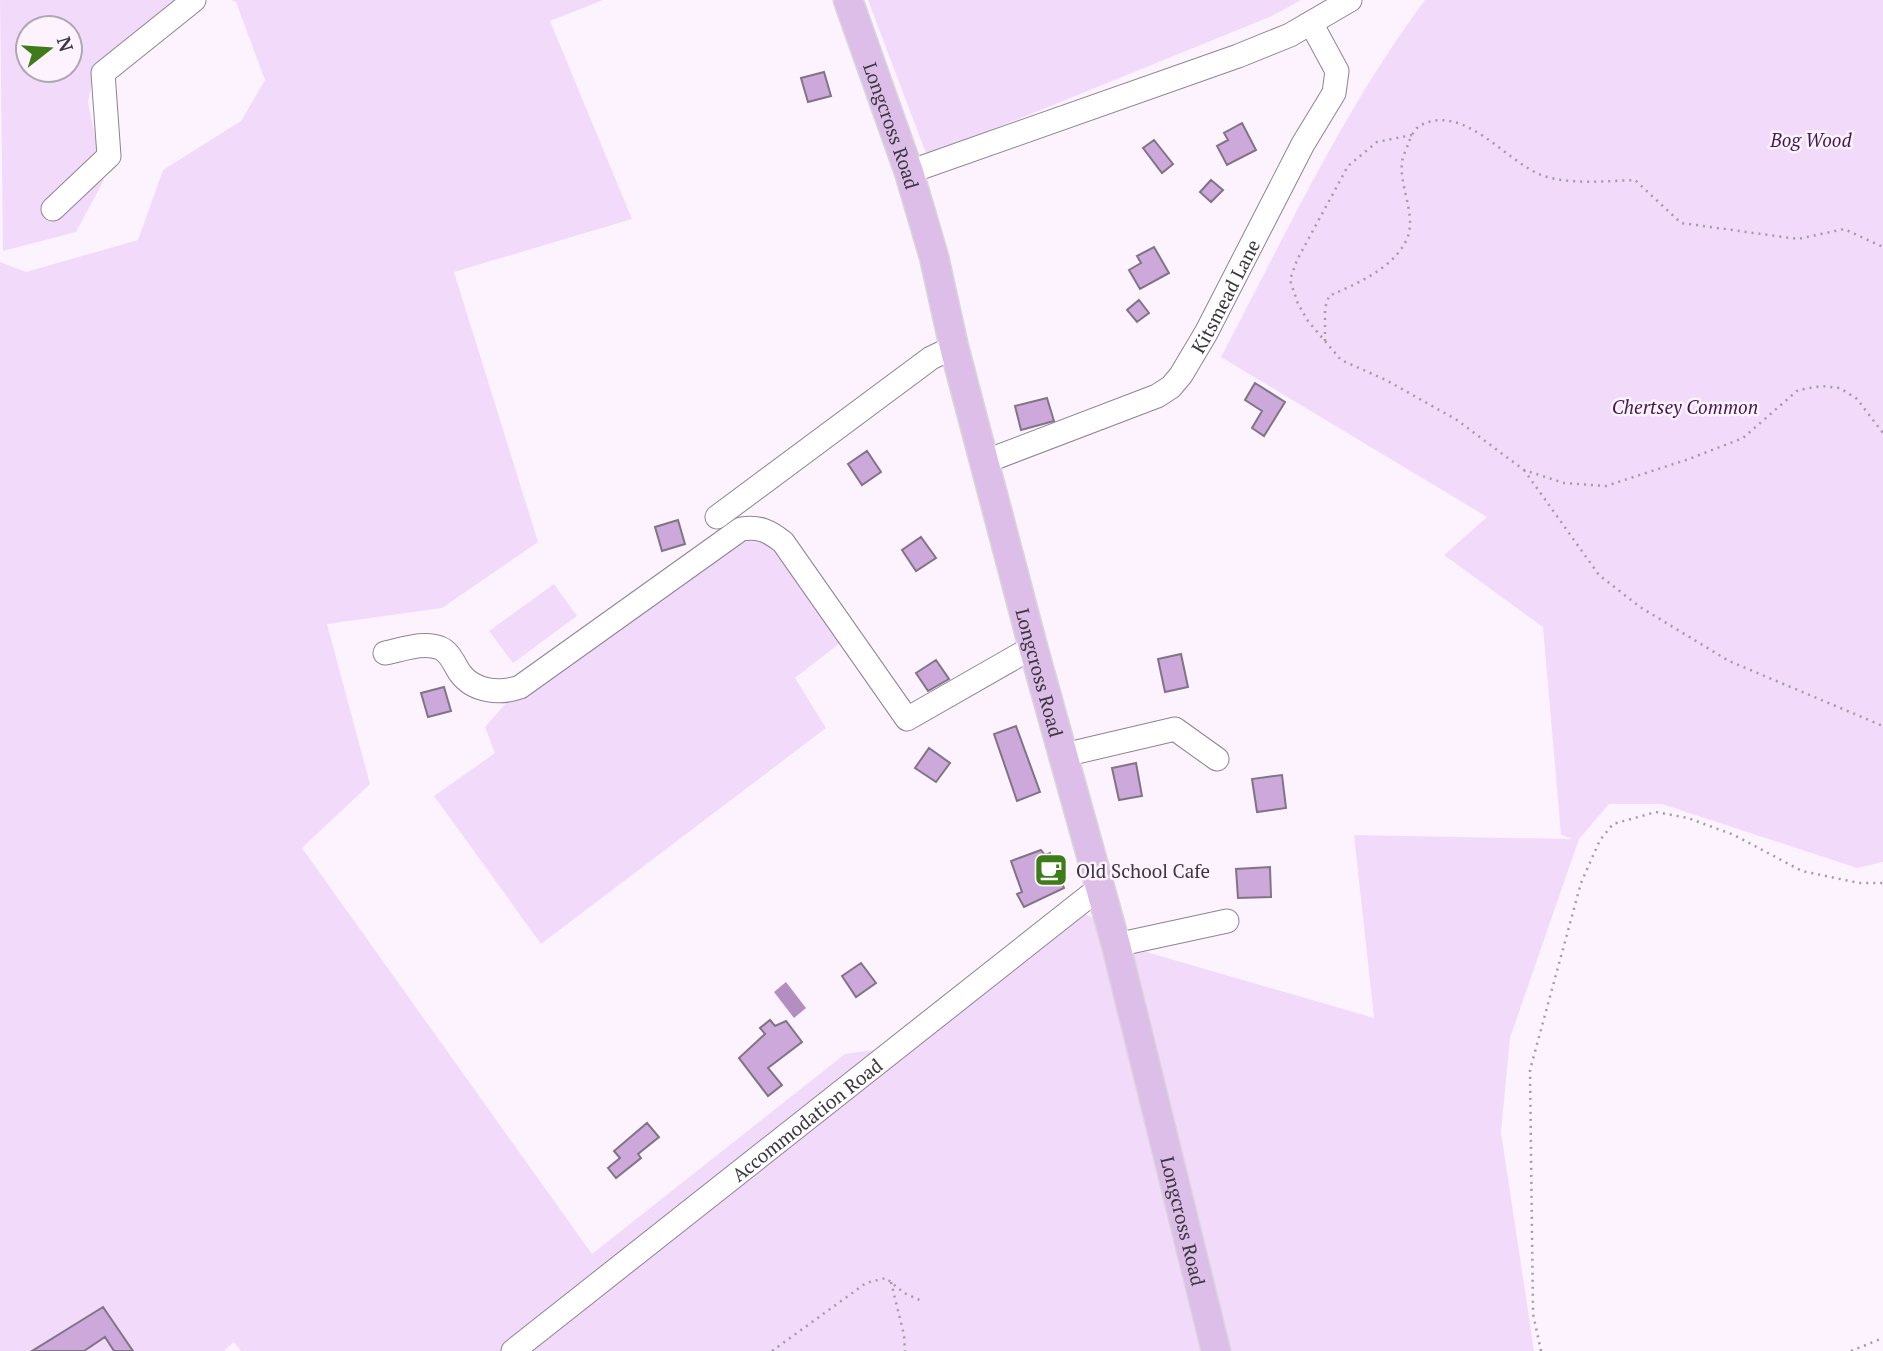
<svg xmlns="http://www.w3.org/2000/svg" width="1883" height="1351" font-family="'PT Serif',serif">
<style>
.green{fill:#f2dbfa;fill-rule:evenodd}
.water{fill:#b38fc1}
.building{fill:#cda8db;stroke:#807485;stroke-width:2}
.lines{fill:none;stroke-linecap:round;stroke-linejoin:round}
.minor-casing{stroke:#8f8394;stroke-width:25}
.major-casing{stroke:#d8d7d8;stroke-width:31}
.path{stroke:#a29ba5;stroke-width:2.5;stroke-dasharray:2 5;stroke-linecap:butt}
.minor{stroke:#fff;stroke-width:23}
.major{stroke:#ddbee9;stroke-width:28}
.labels{text-anchor:middle;dominant-baseline:central;stroke-width:5;stroke-linejoin:round;paint-order:stroke}
.street-label{font-size:19px;fill:#3c373e;stroke:#fcf3ff}
.park-label{font-size:19px;font-style:italic;fill:#441653;stroke:#fcf3ff}
.poi-label{font-size:19px;fill:#3c373e;stroke:#fcf3ff;text-anchor:start}
</style>
<rect width="100%" height="100%" fill="#fcf3ff"/>
<path class="green" d="M0 0H180L96 67 88 102 98 151 88 159 104 180 76 232 3 251ZM28 28H70V70H28Z
M231 0H603L550 21 632 219 454 272 538 542 442 608 327 624 370 784 302 848 592 1254 845 1054 921 1043 1086 914 1143 951 1374 1018 1354 835 1573 839 1561 835 1543 627 1444 555 1487 517 1221 357C1285 236 1343 110 1425 0H1883V862L1857 868 1662 804H1609L1579 839 1510 1038 1501 1132 1534 1351H241L234 1342 224 1351H0V262L26 272 138 240 163 170 241 121 265 80 236 2Z
M868 0H1301L1272 16 927 156Z
M741 529 769 531 849 636 795 678 826 728 541 944 434 796 495 753 485 727 520 687Z
M554 584 577 616 513 663 489 631Z"/>
<path class="water" d="M786 982 806 1008 794 1018 774 992Z"/>
<path class="building" d="M824 72 831 96 808 102 801 78Z
M1242 123 1256 150 1227 165 1217 146 1228 140 1224 133Z
M1154 140 1173 164 1162 173 1143 148Z
M1211 180 1223 190 1211 202 1200 192Z
M1154 247 1169 273 1140 289 1129 270 1141 263 1137 256Z
M1139 300 1149 313 1137 322 1127 310Z
M1255 383 1285 402 1264 436 1252 428 1262 411 1245 400Z
M1047 398 1054 421 1021 430 1015 406Z
M867 451 881 472 862 485 848 464Z
M678 520 685 544 662 551 655 527Z
M921 537 936 558 916 571 902 550Z
M1181 654 1188 687 1165 692 1158 659Z
M936 660 949 679 928 691 916 673Z
M444 687 451 711 428 717 421 693Z
M1016 726 1040 792 1017 801 994 734Z
M929 748 950 763 936 782 915 768Z
M1136 763 1142 796 1119 800 1112 768Z
M1282 775 1286 808 1257 812 1252 779Z
M1041 850 1045 855 1050 853 1064 888 1024 907 1017 894 1022 892 1011 861Z
M1270 867 1271 897 1238 898 1236 869Z
M861 963 876 983 856 997 842 976Z
M770 1020 775 1026 786 1021 802 1042 768 1068 782 1085 768 1096 739 1058 765 1034 760 1028Z
M647 1123 659 1137 638 1154 641 1158 616 1178 608 1168 620 1158 614 1151Z
M103 1307 133 1351H114L105 1337 84 1351H32Z"/>
<g class="lines">
<defs>
<g id="minor">
<path d="M909 172 1238 56 1290 35 1350 0"/>
<path d="M53 209 109 156 103 73 194 0"/>
<path id="s1" d="M984 462 1157 396 1171 387 1181 375 1206 333 1303 144 1334 93 1337 71 1311 23"/>
<path d="M717 517 931 358 954 347"/>
<path d="M385 653C401 650 424 641 440 648 450 652 454 664 460 673 474 692 500 694 520 687L741 529C759 526 769 531 783 542L907 719 1033 647"/>
<path d="M1064 755 1175 729 1217 759"/>
<path d="M1116 945 1227 921"/>
<path id="s2" d="M513 1351 1089 896 1101 890"/>
</g>
<g id="major">
<path id="s3" d="M848 0 909 172 934 257 954 347 1033 647 1116 945 1216 1351"/>
</g>
</defs>
<use href="#minor" class="minor-casing"/>
<use href="#major" class="major-casing"/>
<path class="path" d="M1412 135 1377 142 1348 166 1297 260 1290 280 1298 304 1308 321 1341 360 1386 380 1457 420 1524 470 1564 483 1606 486 1689 459 1743 438 1798 390 1822 386 1840 388 1857 399 1883 433
M1325 341V308L1329 296C1356 284 1392 269 1406 241 1418 217 1399 188 1402 162 1403 155 1407 148 1409 142 1411 136 1415 128 1421 125 1466 103 1506 163 1544 176 1572 185 1606 181 1635 180L1681 223 1798 239 1844 229 1883 247
M1524 470 1599 575 1640 607 1729 661 1883 726
M891 1282 904 1335 905 1351
M772 1351 866 1283 886 1278 904 1293 922 1301
M1541 1351 1533 1314 1530 1070 1581 883 1600 840 1613 824 1656 812 1688 818 1734 835 1802 871 1859 883H1883
M1851 1351 1883 1338"/>
<use href="#minor" class="minor"/>
<use href="#major" class="major"/>
</g>
<defs>
<symbol id="cafe-square" viewBox="-11 -11 22 22"><rect x="-9" y="-9" width="18" height="18" rx="4" fill="#3e7c19" stroke="#fcf3ff"/><path d="M-5.5-4.5H6V0H3Q3 3.5 0 3.5H-2.5Q-5.5 3.5-5.5 0ZM3-3.2v2h1.7v-2ZM-6 4.5H4V6H-6Z" fill="#fff"/></symbol>
</defs>
<g fill-rule="evenodd">
<use href="#cafe-square" x="1032" y="851" width="38" height="38"/>
</g>
<g class="labels">
<g class="street-label">
<text stroke="none"><textPath href="#s3" startOffset="133">Longcross Road</textPath></text>
<text stroke="none"><textPath href="#s1" startOffset="308">Kitsmead Lane</textPath></text>
<text stroke="none"><textPath href="#s3" startOffset="700">Longcross Road</textPath></text>
<text stroke="none"><textPath href="#s2" startOffset="374">Accommodation Road</textPath></text>
<text stroke="none"><textPath href="#s3" startOffset="1267">Longcross Road</textPath></text>
</g>
<g class="park-label">
<text x="1811" y="139">Bog Wood</text>
<text x="1685" y="406">Chertsey Common</text>
</g>
<g class="poi-label">
<text x="1076" y="870">Old School Cafe</text>
</g>
</g>
<g transform="translate(49 49) rotate(73)"><circle r="33" fill="#fcf3ff" stroke="#afa8b2" stroke-width="2"/>
<path d="M0-5L12 26L0 18L-12 26Z" fill="#3e7c19"/>
<text y="-10" font-size="19" font-weight="bold" text-anchor="middle" fill="#3c373e">N</text>
</g>
</svg>
